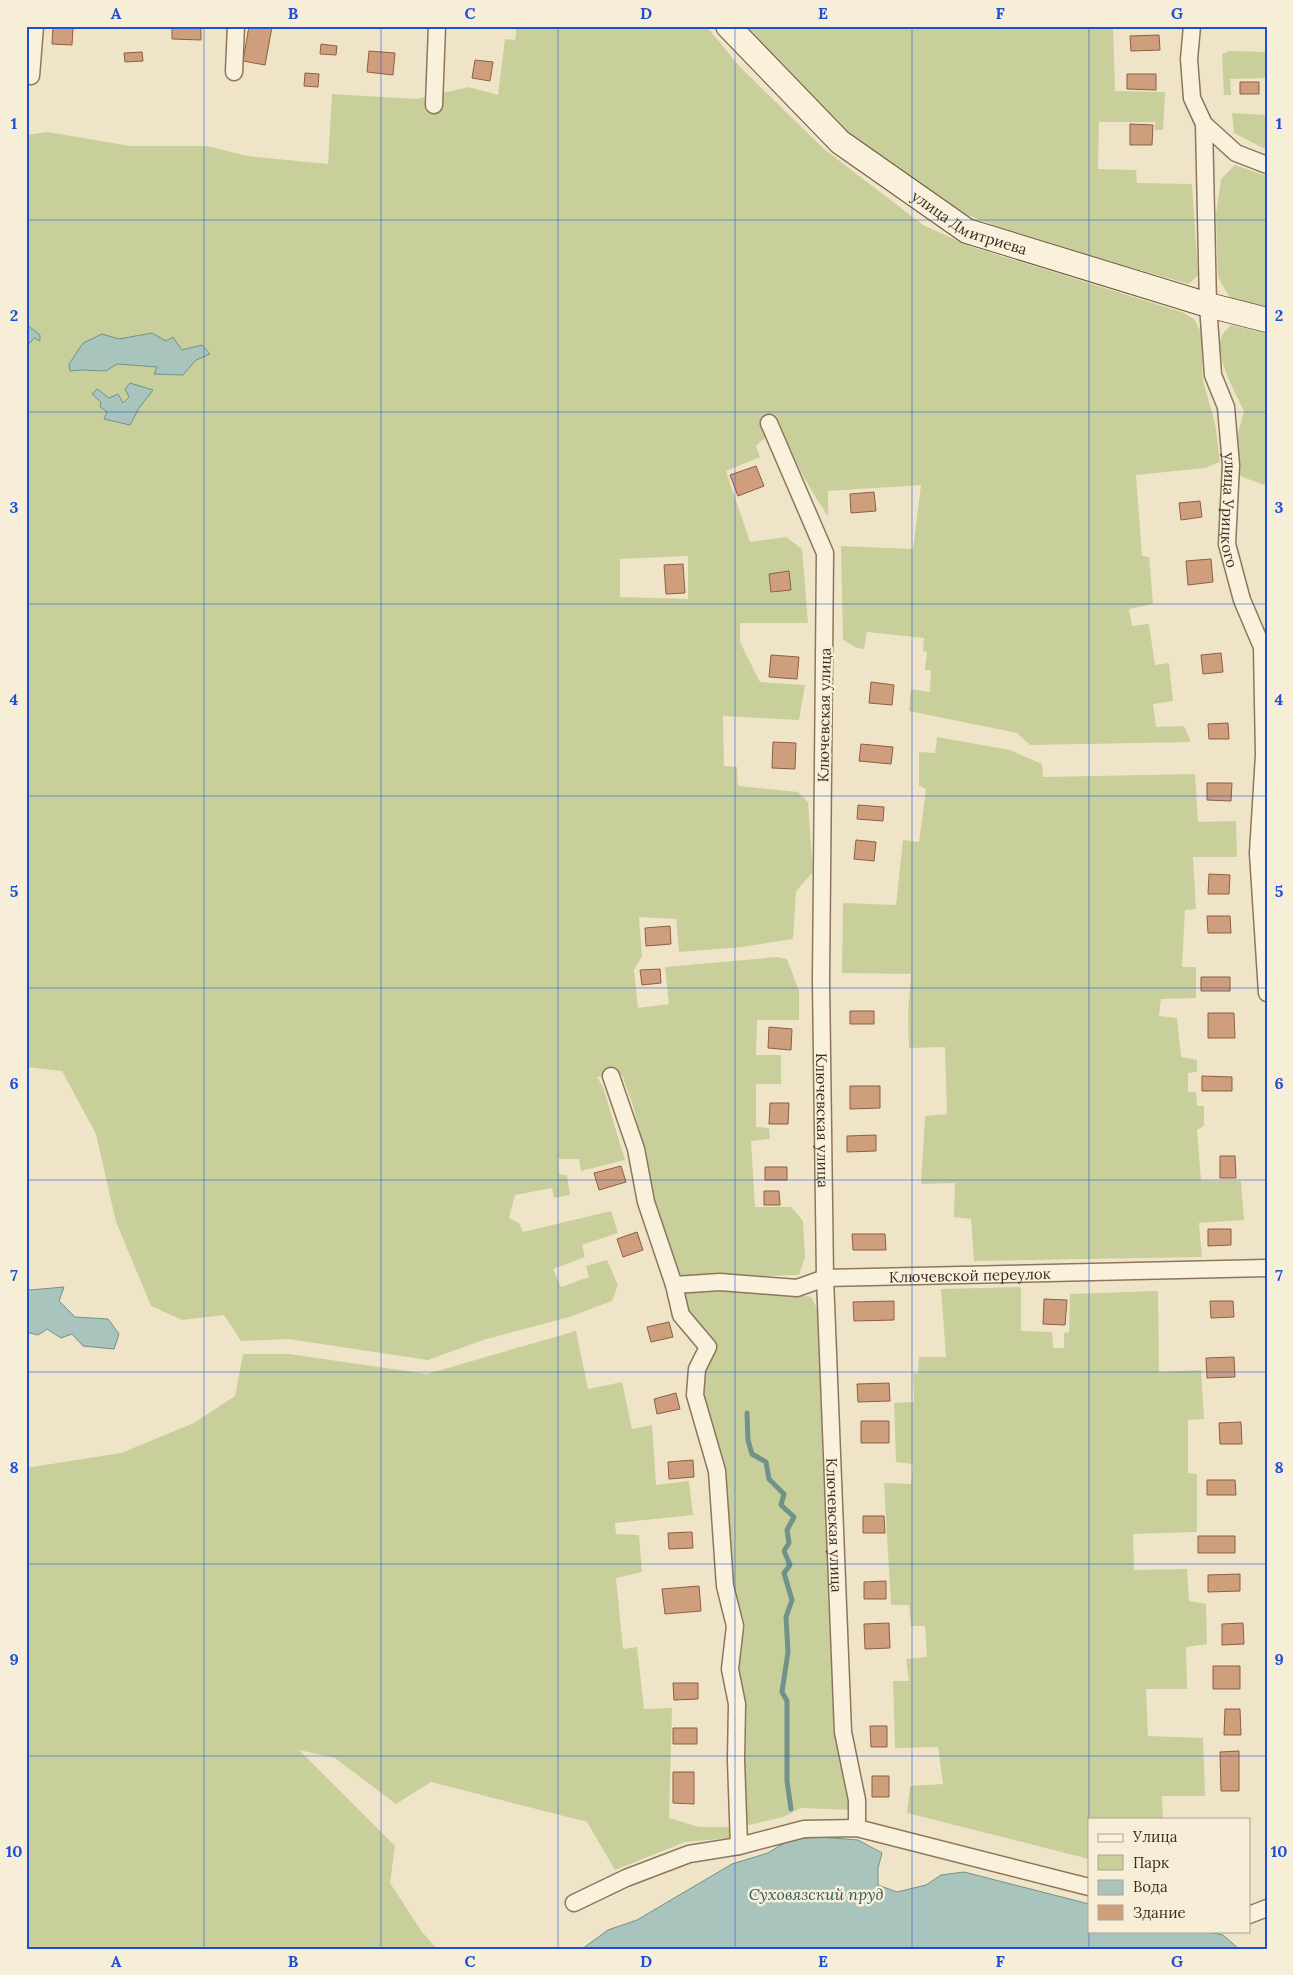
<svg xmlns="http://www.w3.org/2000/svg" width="1293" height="1975" font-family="Lora,serif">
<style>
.green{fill:#c9cf9b;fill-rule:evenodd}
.water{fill:#a9c4bc;stroke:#6f938a}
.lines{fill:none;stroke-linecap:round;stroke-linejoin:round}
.stream{stroke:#6f938a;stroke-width:5}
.building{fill:#cf9f7d;stroke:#8d5f41}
.street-casing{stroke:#8d765c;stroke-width:19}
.secondary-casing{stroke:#6f573f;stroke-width:26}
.street{stroke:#faf1dc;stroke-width:16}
.secondary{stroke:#faf1dc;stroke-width:24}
.grid{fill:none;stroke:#1d4ed8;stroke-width:1;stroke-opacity:0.55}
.labels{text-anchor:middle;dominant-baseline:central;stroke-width:5;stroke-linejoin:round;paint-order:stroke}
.street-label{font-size:15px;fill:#3d2e20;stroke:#f7eed8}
.water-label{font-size:16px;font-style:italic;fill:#2f5d5a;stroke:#f7eed8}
.neatline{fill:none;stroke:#1d4ed8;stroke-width:2}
.grid-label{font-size:16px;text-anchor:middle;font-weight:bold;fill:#1d4ed8}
</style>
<rect width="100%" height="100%" fill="#f0e4c8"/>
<path class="green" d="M517 26H706L740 67 824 149 923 225 972 247 1182 312 1194 319 1201 332 1203 381 1215 423 1220 462 1205 468 1136 475 1142 556 1149 557 1153 604 1129 609 1132 626 1149 624 1155 665 1169 663 1173 701 1153 704 1156 727 1184 726 1191 742 1030 745 1017 733 909 711 911 689 930 692 931 670H925L927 652 923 651 924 638 867 632 864 649 857 648 843 640 841 546 913 549 921 485 828 491V516C808 487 792 457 780 424L756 446 760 457 726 471 750 542 786 537 802 549 808 623H740V642L760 682 805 685 799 720 723 716 724 766 737 767 738 786 798 792 808 802 813 872 796 891 793 939 742 947 679 952 676 919 639 917 642 956 634 970 638 1008 669 1004 665 967 777 957 787 959 799 991V1020H757L756 1055H781V1084H756V1127L769 1128 770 1139 751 1141 755 1207H791L803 1221 805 1257 799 1275 759 1276 712 1273 680 1277 655 1208 647 1160 633 1106 622 1075 597 1077 603 1087 625 1160 581 1171 579 1159H558L559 1174 567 1175 570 1195 554 1198 552 1188 515 1195 509 1218 519 1223 523 1232 611 1211 618 1233 582 1245 585 1257 553 1269 561 1287 589 1277 586 1266 607 1260 618 1285 612 1301 569 1317 483 1340 428 1360 288 1339 241 1341 224 1315 182 1320 151 1306 116 1222 96 1134 62 1071 26 1067V135L48 132 130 146H207L247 156 328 164 332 94 417 99 469 87 498 95 505 39 515 40ZM688 556V599L620 597V559Z
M743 26H1113L1115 91 1165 92 1163 130H1155V122H1099L1098 169 1136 170 1137 183 1192 184 1198 275 1189 284 1021 236 965 214 907 179 852 140Z
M1229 51 1267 52V95L1266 78 1230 79 1231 95H1224L1222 54Z
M1232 113 1267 115V150L1234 133Z
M1235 165 1267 176V308L1230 298 1218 277 1216 214 1221 179Z
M1231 325 1267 334V486L1240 476 1237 437 1244 411C1236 394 1211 351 1223 334 1225 330 1229 328 1231 325Z
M937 737 1010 750 1042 764 1043 777 1195 774 1198 822 1236 821 1237 857H1193L1196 909 1185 910 1182 967H1196V998L1161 999 1159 1016 1177 1018 1181 1057 1197 1060V1072L1188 1073V1092H1196L1197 1106H1204V1126L1197 1130 1201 1181H1241L1244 1220 1199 1223 1202 1257 974 1261 971 1219 954 1217 955 1183 921 1184 925 1116 947 1114 945 1047 909 1048 908 1014 911 974 842 973 843 903 896 905 903 840 919 842 926 789 919 786V752L935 753Z
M1021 1287V1331L1052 1332 1053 1348H1064V1333L1069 1332 1070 1294 1158 1291 1159 1372 1201 1370 1204 1419 1188 1420V1473L1197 1474V1532L1133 1534 1134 1570 1187 1569 1189 1601 1206 1604 1207 1644 1186 1647 1187 1689H1146L1148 1736 1203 1738 1205 1796H1162L1163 1819H1089V1859L907 1813 910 1786 943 1784 938 1747 895 1748 893 1681H909L906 1659 927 1657 925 1626H911L909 1605H891L884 1483 911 1484 913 1464 896 1462 894 1403 914 1402 913 1373 918 1374 919 1357H946L941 1289Z
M720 1288 780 1292 811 1297 817 1308 834 1733 847 1789 849 1810 801 1808 783 1817 745 1826V1705L738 1667 731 1581 702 1395 705 1369 718 1346 689 1312 684 1291Z
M576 1331 588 1389 622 1382 632 1429 652 1425 656 1485 689 1481 693 1515 615 1523 616 1534 639 1535 642 1572 616 1578 623 1649 637 1647 644 1709 672 1708 669 1818 699 1827H729V1838L685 1842 615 1870 587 1822 431 1782 396 1804 335 1758 299 1750 395 1846 390 1883 422 1932 437 1949H26V1468L121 1453 194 1423 235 1396 243 1354H289L427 1374Z"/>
<path class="water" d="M26 324 40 335V341L34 338 30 343 26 342Z
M152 333 166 341 173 337 182 350 202 345 210 354 196 360 183 375 154 374 157 367 117 364 106 371 81 370 70 371 69 364 83 343 102 334 119 339Z
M130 383 153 390 139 408 130 425 104 419 107 412 100 407 101 402 92 394 97 389 109 398 118 394 123 403 129 397 125 389Z
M26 1287 30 1290 64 1287 59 1301 75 1317 108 1319 119 1334 114 1349 83 1346 72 1334 61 1338 47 1329 38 1335 26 1332Z
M820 1837 858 1840 882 1853 878 1868V1885L897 1892 926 1885 941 1875 964 1872 1089 1904V1931H1205L1223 1935 1239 1949H582L608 1930 637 1920 732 1864 768 1853 791 1839Z"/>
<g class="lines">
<path class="stream" d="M747 1413 748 1440 752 1454 766 1462 769 1479 784 1494 781 1505 794 1517 787 1530 789 1543 784 1551 790 1565 784 1573 792 1600 786 1617 788 1652 782 1692 787 1701V1781L791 1809"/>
</g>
<path class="building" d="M172 26H201V40L172 39Z
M249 26 272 27 265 65 243 61Z
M53 27 73 28 72 45 52 44Z
M1159 35 1160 50 1131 51 1130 36Z
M321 44 337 46 336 55 320 54Z
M369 51 395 53 393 75 367 72Z
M142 52 143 61 125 62 124 53Z
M475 60 493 62 490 81 472 78Z
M305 73 319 74 318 87 304 86Z
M1127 74H1156V90L1127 89Z
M1240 82H1259V94H1240Z
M1130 124 1153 125 1152 145H1130Z
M756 466 764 486 738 496 730 475Z
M874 492 876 511 851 513 850 494Z
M1200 501 1202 517 1181 520 1179 503Z
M1211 559 1213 582 1188 585 1186 561Z
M683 564 685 593 666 594 664 565Z
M789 571 791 590 771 592 769 574Z
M1221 653 1223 672 1203 674 1201 655Z
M771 655 799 657 797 679 769 677Z
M871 682 894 685 892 705 869 703Z
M1228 723 1229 739H1209L1208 724Z
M773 742 796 743 795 769 772 768Z
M861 744 893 747 891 764 859 761Z
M1207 783H1232L1231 801 1207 800Z
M858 805 884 807 883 821 857 819Z
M856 840 876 842 874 861 854 859Z
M1209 874 1230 875 1229 894H1208Z
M1207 916H1230L1231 933H1208Z
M670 926 671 944 646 946 645 928Z
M660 969 661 983 642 985 640 970Z
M1201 977H1230V991H1201Z
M850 1011H874V1024H850Z
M1208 1013H1234L1235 1038H1208Z
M769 1027 792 1029 791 1050 768 1048Z
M1202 1076 1232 1077V1091H1202Z
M850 1086H880V1108L850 1109Z
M770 1103H789L788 1124H769Z
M876 1135V1151L847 1152V1136Z
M1220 1156H1235L1236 1178H1220Z
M621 1166 626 1182 599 1190 594 1173Z
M765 1167H787V1180H765Z
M764 1191H779L780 1205H764Z
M1208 1229H1231V1245L1208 1246Z
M637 1232 643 1250 623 1257 617 1239Z
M852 1234H885L886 1250H853Z
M1044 1299 1067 1300 1065 1325 1043 1324Z
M894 1301V1320L854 1321 853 1302Z
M1210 1301H1233L1234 1317 1211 1318Z
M669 1322 673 1337 651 1342 647 1327Z
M1234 1357 1235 1377 1207 1378 1206 1358Z
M889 1383 890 1401 858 1402 857 1384Z
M676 1393 680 1409 657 1414 654 1399Z
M861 1421H889V1443H861Z
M1241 1422 1242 1444H1220L1219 1423Z
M693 1460 694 1477 669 1479 668 1462Z
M1207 1480H1235L1236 1495H1207Z
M863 1516H884L885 1533H863Z
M692 1532 693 1548 669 1549 668 1533Z
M1198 1536H1235V1553H1198Z
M1240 1574V1591L1208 1592V1575Z
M886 1581V1599H864V1582Z
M699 1586 701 1611 665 1614 662 1589Z
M889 1623 890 1648 865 1649 864 1624Z
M1243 1623 1244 1644 1222 1645V1624Z
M1213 1666H1240V1689H1213Z
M673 1683H698V1699L674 1700Z
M1225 1709H1240L1241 1735H1224Z
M870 1726H887V1747H871Z
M673 1728H697V1744H673Z
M1239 1751V1791H1221L1220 1752Z
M673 1772H694V1804L673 1803Z
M872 1776H889V1797H872Z"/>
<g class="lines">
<defs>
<g id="street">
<path id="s1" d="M1192 26 1189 59 1192 98 1204 124 1208 305 1213 375 1226 407 1231 465 1227 544 1242 600 1262 647 1264 755 1258 853 1267 993"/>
<path d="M234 72 236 26"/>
<path d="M31 76 35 26"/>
<path d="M434 105 437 26"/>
<path d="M1204 124 1236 153 1267 165"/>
<path id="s2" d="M769 423 825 553 821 981 825 1278 843 1732 857 1800V1828"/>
<path d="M611 1076 636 1149 646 1202 674 1285 681 1315 708 1347 697 1369 695 1395 717 1471 725 1586 735 1626 730 1669 737 1704 736 1760 739 1846"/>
<path id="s3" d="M674 1285 720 1282 797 1288 825 1278 1267 1268"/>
<path d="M574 1903 626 1878 689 1854 739 1846 804 1829 857 1828 1089 1887"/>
<path d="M1249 1915 1267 1908"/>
</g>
<g id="secondary">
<path id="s4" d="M728 26 840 142 967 231 1208 305 1267 320"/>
</g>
</defs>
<use href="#street" class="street-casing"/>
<use href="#secondary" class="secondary-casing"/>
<use href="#street" class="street"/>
<use href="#secondary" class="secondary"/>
</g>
<path class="grid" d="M204 26V1949M381 26V1949M558 26V1949M735 26V1949M912 26V1949M1089 26V1949M26 220H1267M26 412H1267M26 604H1267M26 796H1267M26 988H1267M26 1180H1267M26 1372H1267M26 1564H1267M26 1756H1267"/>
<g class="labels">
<g class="street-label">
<text stroke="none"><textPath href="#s4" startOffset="315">улица Дмитриева</textPath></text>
<text stroke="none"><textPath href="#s1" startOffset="490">улица Урицкого</textPath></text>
<text transform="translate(824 715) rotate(-89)">Ключевская улица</text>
<text stroke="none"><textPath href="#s2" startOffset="709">Ключевская улица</textPath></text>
<text stroke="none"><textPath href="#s3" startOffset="298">Ключевской переулок</textPath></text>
<text stroke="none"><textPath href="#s2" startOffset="1114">Ключевская улица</textPath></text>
</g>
<g class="water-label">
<text x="816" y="1894">Суховязский пруд</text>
</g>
</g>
<rect width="1293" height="1975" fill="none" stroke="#f7eed8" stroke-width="55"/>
<rect x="1088" y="1818" width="162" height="115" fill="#f7eed8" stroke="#ada18e"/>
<rect x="1098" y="1834" width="25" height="8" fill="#faf1dc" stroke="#ada18e"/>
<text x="1133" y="1842" font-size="15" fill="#3d2e20">Улица</text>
<rect x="1098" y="1855" width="25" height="15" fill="#c9cf9b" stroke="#ada18e"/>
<text x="1133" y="1868" font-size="15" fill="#3d2e20">Парк</text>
<rect x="1098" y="1880" width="25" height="15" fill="#a9c4bc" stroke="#ada18e"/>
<text x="1133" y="1892" font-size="15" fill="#3d2e20">Вода</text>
<rect x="1098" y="1905" width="25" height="15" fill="#cf9f7d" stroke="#ada18e"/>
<text x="1133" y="1918" font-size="15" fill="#3d2e20">Здание</text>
<rect x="28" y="28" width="1238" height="1920" class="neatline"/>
<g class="grid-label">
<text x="116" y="19">A</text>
<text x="293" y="19">B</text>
<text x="470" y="19">C</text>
<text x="646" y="19">D</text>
<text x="823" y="19">E</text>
<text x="1000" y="19">F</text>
<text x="1177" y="19">G</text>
<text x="14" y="129">1</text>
<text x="1279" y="129">1</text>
<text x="14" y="321">2</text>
<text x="1279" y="321">2</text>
<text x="14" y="513">3</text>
<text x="1279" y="513">3</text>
<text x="14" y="705">4</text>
<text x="1279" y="705">4</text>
<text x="14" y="897">5</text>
<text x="1279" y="897">5</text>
<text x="14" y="1089">6</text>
<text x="1279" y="1089">6</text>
<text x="14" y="1281">7</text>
<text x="1279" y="1281">7</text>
<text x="14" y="1473">8</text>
<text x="1279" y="1473">8</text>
<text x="14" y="1665">9</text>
<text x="1279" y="1665">9</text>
<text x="14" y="1857">10</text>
<text x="1279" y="1857">10</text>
<text x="116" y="1967">A</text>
<text x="293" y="1967">B</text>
<text x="470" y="1967">C</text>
<text x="646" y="1967">D</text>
<text x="823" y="1967">E</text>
<text x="1000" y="1967">F</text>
<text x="1177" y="1967">G</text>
</g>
</svg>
